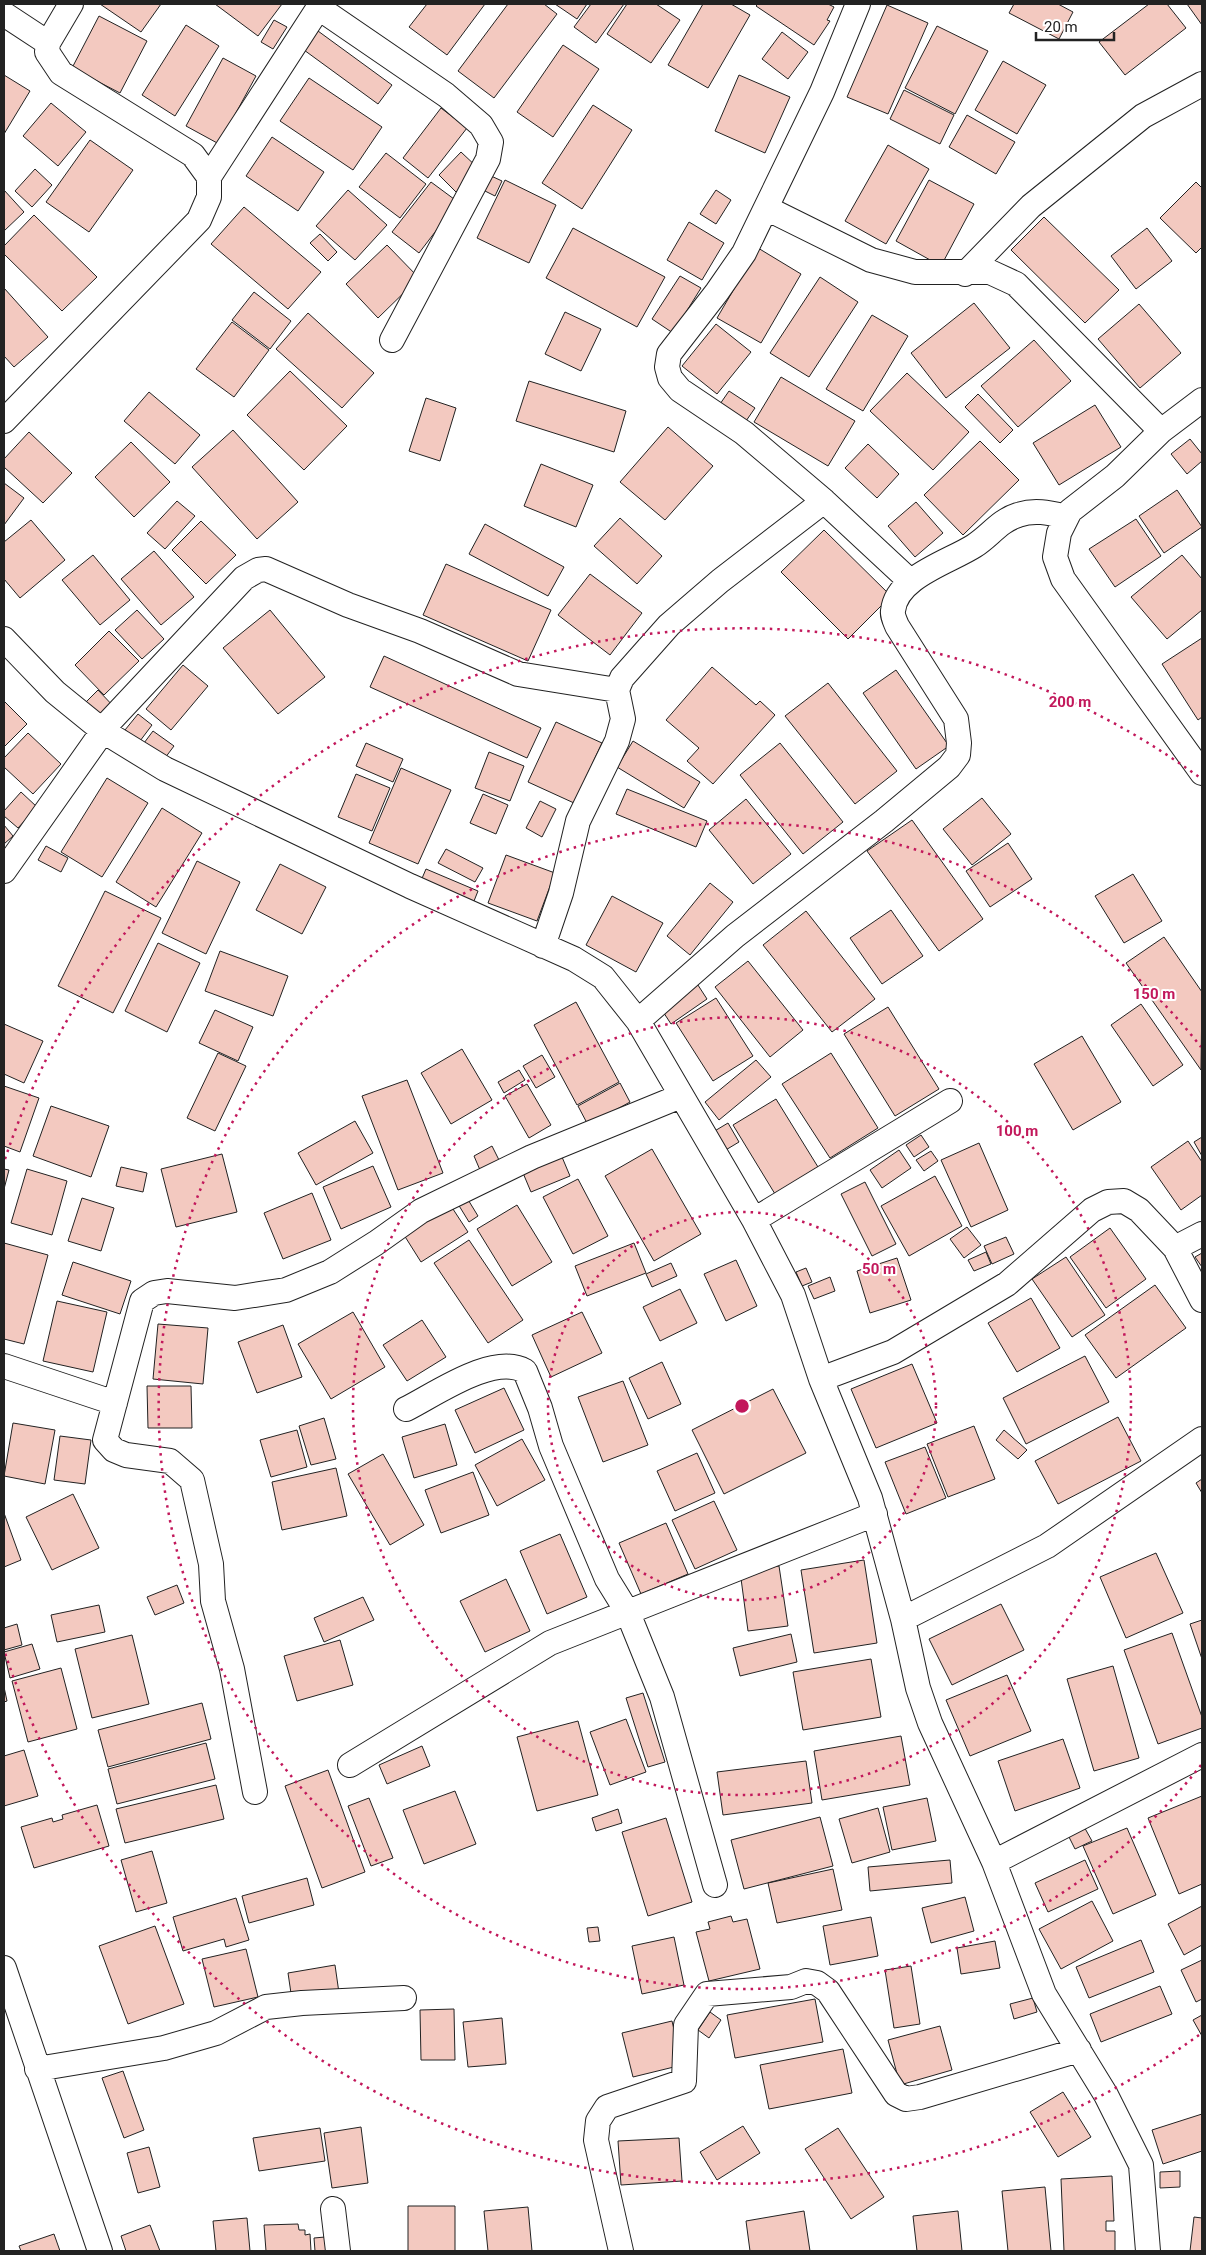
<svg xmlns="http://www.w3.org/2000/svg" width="1206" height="2255" font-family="Roboto,sans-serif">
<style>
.building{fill:#f3c9c0;stroke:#222}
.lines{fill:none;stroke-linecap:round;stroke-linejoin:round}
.street-casing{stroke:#222;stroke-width:26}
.street{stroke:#fff;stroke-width:24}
.ring{fill:none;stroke:#c2185b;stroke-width:2.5;stroke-dasharray:2.5 5}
.centre{fill:#c2185b;stroke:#fff;stroke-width:2.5}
.ring-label{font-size:15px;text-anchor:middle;font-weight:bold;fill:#c2185b;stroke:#fff;stroke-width:4;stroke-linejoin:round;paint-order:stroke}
</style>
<rect width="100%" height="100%" fill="#fff"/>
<path class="building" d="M100 4H161L141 32Z
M215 4H282L258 36Z
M427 4H485L447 55 409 27Z
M508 4H544L557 14 494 98 458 71Z
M555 4H587L577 19Z
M591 4H624L596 43 574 27Z
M627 4H656L680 20 651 63 607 34Z
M703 4H731L750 15 708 88 668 65Z
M758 4H828L834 7 827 20 830 21 814 45 756 6Z
M1014 4H1058L1073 12 1059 39 1009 13Z
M1149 4H1167L1186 28 1125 75 1099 42Z
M1187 4H1202V25Z
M887 5 928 23 888 114 847 97Z
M99 16 147 41 120 93 72 68Z
M274 20 287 27 273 49 261 42Z
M186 25 219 46 175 116 142 95Z
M937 26 988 51 955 114 905 88Z
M318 31 392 85 378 104 304 50Z
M782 32 808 52 788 79 762 59Z
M563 45 599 69 553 137 517 112Z
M223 58 256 76 219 144 186 126Z
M1003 61 1046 85 1017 134 975 110Z
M4 75 30 91 4 134Z
M739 75 790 97 765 153 715 131Z
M309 78 382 127 353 170 280 121Z
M904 90 954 115 940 144 890 119Z
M51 103 86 132 58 166 23 136Z
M593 105 632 130 582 209 542 183Z
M441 108 467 128 428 178 403 158Z
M967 115 1015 142 996 174 949 147Z
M272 137 324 172 298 211 246 176Z
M90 140 133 170 89 232 46 202Z
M888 145 929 169 886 244 845 221Z
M461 152 479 169 456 192 439 175Z
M386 153 426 184 400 218 359 187Z
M35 169 52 185 32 207 15 191Z
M489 175 502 181 495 196 483 190Z
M505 180 556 205 529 263 477 238Z
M929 180 974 204 941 266 896 241Z
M431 182 458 202 419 253 392 232Z
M1196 182 1202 188V247L1196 253 1160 218Z
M4 190 24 212 4 231Z
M348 190 387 225 355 260 316 226Z
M716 190 731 200 716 224 700 214Z
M244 207 321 272 288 309 211 244Z
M34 215 97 277 62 311 4 254V246Z
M1044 217 1119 290 1085 323 1011 250Z
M689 222 724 243 702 280 667 260Z
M573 228 665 277 637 327 546 278Z
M1147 228 1172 261 1136 289 1111 256Z
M320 234 337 252 328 261 310 243Z
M387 245 419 278 378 318 346 284Z
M758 248 801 274 761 343 717 318Z
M680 276 701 288 673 333 652 319Z
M820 277 858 302 809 377 770 353Z
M4 288 48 337 14 367 4 356Z
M254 292 291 321 270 349 232 320Z
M974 303 1010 348 946 398 911 353Z
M1139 304 1181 353 1140 388 1098 339Z
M565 312 601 329 581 371 545 354Z
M308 313 374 373 342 408 276 349Z
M872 315 908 336 863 411 826 389Z
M232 322 269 350 234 397 196 369Z
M716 324 751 352 717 394 682 366Z
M1034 340 1071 381 1018 427 981 386Z
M290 371 347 426 304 470 247 415Z
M907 373 969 432 933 470 870 411Z
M781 377 855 421 828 466 754 422Z
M529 381 626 411 614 452 516 421Z
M729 391 755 408 746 421 720 404Z
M149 392 200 435 175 464 124 421Z
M978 394 1013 430 1000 443 965 407Z
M426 398 456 408 440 461 409 451Z
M1095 405 1121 447 1059 485 1033 443Z
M668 427 713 466 665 520 620 482Z
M233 430 298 502 257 539 192 467Z
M29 432 72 473 43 503 4 467V459Z
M1190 439 1202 454V461L1187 474 1171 454Z
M980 441 1019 480 963 535 924 495Z
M131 442 170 482 134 517 95 477Z
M868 444 899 474 877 498 845 468Z
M541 464 593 485 576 527 524 506Z
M4 483 24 498 4 525Z
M1177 490 1202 527 1164 553 1139 516Z
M177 501 195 516 165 549 147 533Z
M916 502 943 533 915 557 888 526Z
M620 518 662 556 637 584 594 546Z
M1136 519 1161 556 1115 587 1089 549Z
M31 520 65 560 20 598 4 579V542Z
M201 521 236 555 206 584 172 550Z
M485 524 564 567 548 596 469 554Z
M824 530 891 596 848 639 781 572Z
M154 551 194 597 161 625 121 579Z
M93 555 130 600 100 625 62 580Z
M1182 555 1202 579V610L1167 639 1131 597Z
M446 564 551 610 528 661 423 615Z
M590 574 642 613 610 655 558 615Z
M137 610 164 639 142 659 115 630Z
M270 610 325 677 278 714 223 648Z
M109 631 139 661 104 695 75 665Z
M1202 638V717L1198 720 1162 664Z
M384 656 541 728 527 758 370 687Z
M183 665 208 686 171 730 146 709Z
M712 667 756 705 760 701 775 715 713 784 687 761 699 748 666 720Z
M896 670 949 746 916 769 863 693Z
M828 683 897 771 855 804 785 716Z
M98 690 117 710 102 723 84 704Z
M4 701 27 724 4 747Z
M138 714 152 725 140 741 125 730Z
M556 722 602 743 574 803 528 782Z
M153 731 174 746 165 758 144 743Z
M28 733 61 764 33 794 4 767V758Z
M633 741 700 782 684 808 617 767Z
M366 743 403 759 393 782 356 766Z
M780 743 843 822 803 854 740 775Z
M489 752 524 766 510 801 475 788Z
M401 768 451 790 418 864 369 843Z
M356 774 390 788 372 831 338 817Z
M107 778 148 803 102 877 61 852Z
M627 789 707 821 696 847 616 814Z
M21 792 37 807 18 828 4 816V811Z
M483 794 508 805 496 834 470 823Z
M982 798 1011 834 972 865 943 829Z
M746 799 791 854 753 884 709 830Z
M540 801 556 809 542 837 526 828Z
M162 808 202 833 156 907 116 882Z
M912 820 983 919 939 951 867 851Z
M4 825 13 836 4 844Z
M1008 843 1032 879 990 907 966 871Z
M46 846 68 858 61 872 38 860Z
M446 849 483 868 475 882 438 863Z
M506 855 555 873 537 921 488 903Z
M197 861 240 882 206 954 162 933Z
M280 864 326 887 302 934 256 910Z
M426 869 478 891 472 906 420 883Z
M1133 874 1162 921 1124 943 1095 896Z
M710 883 733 902 690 955 667 936Z
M105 891 161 918 113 1013 58 986Z
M612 896 663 923 636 972 586 945Z
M891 910 923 956 882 984 850 938Z
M806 911 875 999 832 1032 763 945Z
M1164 937 1202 992 1201 1070 1126 963Z
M158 943 200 963 167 1032 125 1011Z
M220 951 288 976 273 1016 205 991Z
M748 961 803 1030 770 1057 715 987Z
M696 982 707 999 671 1024 660 1007Z
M716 998 753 1056 713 1081 676 1023Z
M576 1002 619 1082 577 1105 534 1025Z
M1141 1004 1183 1065 1153 1086 1111 1025Z
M888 1007 939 1089 895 1116 844 1034Z
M215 1010 253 1027 238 1061 199 1043Z
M4 1024 43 1041 24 1083 4 1074Z
M1082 1036 1121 1102 1073 1130 1034 1064Z
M462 1049 492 1100 451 1124 421 1073Z
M218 1053 246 1066 215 1131 187 1118Z
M831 1053 878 1128 830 1158 782 1084Z
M542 1055 555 1077 536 1088 523 1066Z
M756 1060 771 1077 719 1120 705 1102Z
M519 1070 525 1080 504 1093 498 1082Z
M407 1080 443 1173 398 1190 362 1096Z
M620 1083 630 1102 588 1125 578 1106Z
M527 1084 551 1125 529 1138 505 1096Z
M4 1086 39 1098 20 1152 4 1146Z
M776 1099 818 1167 775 1194 733 1125Z
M51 1106 109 1126 91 1177 33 1156Z
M355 1121 373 1153 316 1185 298 1153Z
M728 1123 739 1142 724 1151 713 1132Z
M921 1135 929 1147 914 1157 906 1145Z
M1202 1137V1156L1194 1142Z
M1188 1141 1202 1162V1195L1181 1210 1151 1167Z
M979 1143 1008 1210 971 1227 941 1160Z
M492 1146 499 1160 480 1170 474 1156Z
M652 1149 701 1234 654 1261 605 1176Z
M899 1150 911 1168 882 1188 870 1170Z
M931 1151 938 1161 924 1171 916 1160Z
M222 1154 237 1212 176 1227 161 1169Z
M562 1157 570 1176 531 1192 523 1173Z
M373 1166 391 1207 341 1229 323 1187Z
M121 1167 147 1173 143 1192 116 1186Z
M4 1169 9 1170 4 1189Z
M27 1169 67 1181 52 1235 11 1223Z
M935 1176 962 1226 909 1256 881 1206Z
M578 1179 608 1236 573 1254 543 1197Z
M865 1182 896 1244 872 1256 841 1194Z
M312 1193 331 1240 283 1259 264 1213Z
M82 1198 114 1208 101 1251 68 1241Z
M467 1198 478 1216 469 1222 458 1204Z
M517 1205 552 1262 512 1286 477 1229Z
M451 1206 468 1232 421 1262 404 1235Z
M967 1227 981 1245 964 1258 950 1239Z
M1110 1228 1146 1279 1106 1308 1070 1257Z
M1006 1237 1014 1254 992 1264 984 1246Z
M469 1240 523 1320 488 1343 434 1263Z
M4 1243 48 1255 24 1344 4 1339Z
M634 1243 646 1273 587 1296 575 1266Z
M986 1252 991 1264 974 1271 968 1260Z
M1202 1253V1267L1195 1257Z
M1066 1257 1105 1315 1072 1337 1032 1279Z
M897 1258 911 1300 870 1313 857 1271Z
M736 1260 757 1306 726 1321 704 1274Z
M73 1262 131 1281 120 1314 62 1295Z
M671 1263 677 1276 652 1287 646 1274Z
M806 1268 812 1282 802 1286 796 1272Z
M830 1277 835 1291 814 1299 808 1286Z
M1155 1285 1186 1328 1116 1378 1085 1335Z
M680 1289 697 1323 660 1341 643 1307Z
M1031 1298 1060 1348 1017 1372 988 1323Z
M57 1301 107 1312 93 1372 43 1361Z
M353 1312 385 1367 331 1399 298 1344Z
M582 1312 602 1353 551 1377 532 1335Z
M422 1320 446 1357 407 1381 383 1345Z
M158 1324 208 1328 203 1384 153 1379Z
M283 1325 302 1377 257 1393 238 1342Z
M1085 1356 1109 1402 1026 1444 1003 1398Z
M662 1362 681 1404 648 1419 629 1378Z
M912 1364 937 1423 876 1448 851 1389Z
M623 1381 648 1445 603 1462 578 1397Z
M147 1386H191L192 1428H148Z
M504 1388 524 1430 475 1453 455 1410Z
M773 1389 806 1453 724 1494 692 1430Z
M1118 1417 1141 1461 1058 1504 1035 1461Z
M324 1418 336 1459 311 1465 299 1426Z
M13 1423 55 1430 45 1484 4 1476Z
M445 1424 457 1465 414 1478 402 1437Z
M974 1426 995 1479 948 1497 927 1444Z
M297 1430 307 1467 271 1477 260 1440Z
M1004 1430 1027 1450 1018 1459 996 1440Z
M60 1436 91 1440 85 1484 54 1480Z
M522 1439 545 1480 497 1506 475 1465Z
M925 1447 946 1498 906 1514 885 1462Z
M697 1453 715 1493 675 1511 657 1471Z
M383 1454 424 1525 390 1545 348 1474Z
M336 1468 347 1516 282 1530 272 1482Z
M473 1472 489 1515 441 1533 425 1490Z
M1202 1479V1493L1196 1483Z
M73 1494 99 1548 52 1570 26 1517Z
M714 1501 737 1550 695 1569 672 1520Z
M4 1513 21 1560 4 1567Z
M666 1523 688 1574 641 1594 619 1543Z
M560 1534 587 1597 547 1614 520 1551Z
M1156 1553 1183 1613 1126 1638 1100 1577Z
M864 1560 877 1643 814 1653 801 1570Z
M779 1566 788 1626 748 1631 740 1571Z
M506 1579 530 1631 485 1652 460 1601Z
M177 1585 184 1603 155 1615 147 1597Z
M363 1597 374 1620 324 1642 314 1618Z
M1001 1604 1024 1650 952 1685 929 1639Z
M99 1605 105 1632 57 1642 51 1615Z
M1202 1620V1659L1190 1624Z
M17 1624 22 1645 4 1650V1628Z
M1172 1633 1202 1717V1728L1158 1744 1124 1650Z
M791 1634 797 1662 740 1676 733 1648Z
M132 1635 149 1704 92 1718 75 1649Z
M340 1640 353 1685 297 1701 284 1656Z
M32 1644 40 1669 10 1678 4 1652Z
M871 1659 881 1717 803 1730 793 1672Z
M1113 1666 1139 1758 1094 1771 1067 1679Z
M61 1668 77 1729 28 1742 12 1681Z
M1007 1675 1031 1731 970 1756 946 1700Z
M4 1687 7 1701 4 1702Z
M643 1693 665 1762 648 1767 626 1698Z
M202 1703 211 1739 108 1767 98 1730Z
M626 1719 646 1772 610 1785 590 1732Z
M578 1721 598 1795 537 1811 517 1737Z
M901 1736 910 1785 822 1800 814 1751Z
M1063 1739 1080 1788 1015 1811 998 1761Z
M206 1743 215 1779 117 1804 108 1769Z
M422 1746 430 1766 387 1784 379 1765Z
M24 1750 38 1796 4 1806V1756Z
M806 1761 812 1803 723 1815 717 1772Z
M328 1770 365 1872 322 1888 285 1786Z
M216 1785 224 1819 125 1843 116 1809Z
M455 1791 476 1844 424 1864 403 1810Z
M1202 1796V1884L1179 1894 1148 1818Z
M369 1798 393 1858 371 1866 348 1806Z
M927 1798 936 1841 892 1850 883 1807Z
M97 1805 109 1846 34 1868 21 1827 52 1818 53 1822 63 1819 62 1815Z
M878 1808 890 1852 852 1863 839 1819Z
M618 1809 622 1823 596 1831 592 1818Z
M820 1817 833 1866 744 1889 731 1840Z
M666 1818 692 1902 648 1916 622 1832Z
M1082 1823 1092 1841 1075 1849 1066 1831Z
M1127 1828 1156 1895 1113 1914 1083 1846Z
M152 1851 167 1903 136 1912 121 1860Z
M950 1860 952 1883 870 1891 868 1867Z
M1085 1860 1098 1889 1048 1912 1035 1883Z
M833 1869 842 1910 777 1923 768 1883Z
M307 1878 314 1905 249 1923 242 1896Z
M965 1897 974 1931 931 1943 922 1908Z
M236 1898 249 1940 226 1947 224 1939 183 1951 173 1917Z
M1092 1901 1113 1941 1061 1969 1039 1929Z
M1202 1906V1945L1184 1955 1168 1924Z
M731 1916 733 1922 747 1919 760 1969 709 1981 696 1932 710 1929 708 1922Z
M871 1917 878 1956 830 1965 823 1926Z
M155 1926 184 2004 128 2024 99 1946Z
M598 1927 600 1941 589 1942 587 1928Z
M674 1937 684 1985 642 1994 632 1946Z
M1141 1940 1154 1972 1089 1998 1076 1967Z
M995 1941 1000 1968 961 1974 957 1948Z
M246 1949 258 1997 214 2007 202 1959Z
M1202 1960V1999L1196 2002 1181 1970Z
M335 1965 339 1993 292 2000 288 1973Z
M911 1966 920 2024 894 2028 885 1970Z
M1160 1986 1172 2014 1101 2042 1090 2014Z
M1033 1998 1037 2012 1014 2019 1010 2004Z
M815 1999 823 2042 735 2058 727 2015Z
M454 2009 455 2060H421L420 2010Z
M710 2012 721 2020 709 2038 698 2030Z
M1202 2015V2036L1193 2020Z
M502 2018 506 2064 468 2067 463 2022Z
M672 2021 682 2065 633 2077 622 2033Z
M940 2026 952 2070 900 2085 888 2040Z
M843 2049 852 2093 769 2109 760 2065Z
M123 2071 144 2130 124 2138 102 2078Z
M1063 2092 1091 2137 1058 2157 1030 2112Z
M1202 2114V2151L1163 2164 1152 2130Z
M743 2126 760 2153 717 2180 700 2152Z
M361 2127 368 2183 332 2188 324 2133Z
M320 2128 325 2161 259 2171 253 2138Z
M838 2128 884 2197 851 2219 805 2149Z
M679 2138 682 2181 621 2185 618 2141Z
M149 2147 160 2187 138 2193 127 2153Z
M1180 2171V2187L1160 2188V2172Z
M1112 2176 1114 2221H1106V2231H1115V2251H1064L1061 2179Z
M1045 2187 1051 2251H1008L1002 2191Z
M408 2206H455V2251H408Z
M528 2207 532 2251H488L484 2211Z
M804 2211 810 2251H750L746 2221Z
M958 2211 962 2251H917L913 2216Z
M1194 2217 1202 2218V2251H1190Z
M247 2218 250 2251H216L213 2221Z
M298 2224 299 2230H305V2235L310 2234 311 2251H266L264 2225Z
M150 2225 160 2251H126L121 2236Z
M54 2234 60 2251H21L19 2246Z
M325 2237 326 2251H315L314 2238Z"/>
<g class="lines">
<defs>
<path id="street" d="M858 4 822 92 744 253 717 292 669 354 667 367 670 378 680 390 744 433 824 501 910 581
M319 8 446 95 481 125 491 142 488 159 392 340
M4 14 48 43
M209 177 321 4
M766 208 871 260 915 272H990L1016 284 1161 431
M965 274 1031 206 1143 116 1202 84
M1202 400 1161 431 1115 476 1070 511 1059 533 1055 557 1063 579 1202 773
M4 421 199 220 209 197V177L193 155 61 73 47 52 48 43 71 4
M4 639 55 692 103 731 165 769 410 886 574 959 603 977 638 1021 754 1220 793 1295 821 1379 870 1498 903 1619 918 1688 930 1723 994 1862 1044 1994 1106 2095 1141 2165 1148 2251
M4 871 110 721 244 578 258 570 266 569 348 605 420 631 518 674 617 690
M543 946 561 893 578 821 617 741 623 719 617 690 622 678 669 625 720 581 824 501
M638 1021 735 936 884 821 949 767 958 755 959 743 956 719 897 626C895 621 892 615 893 611 896 577 949 562 974 546 990 536 999 521 1018 515 1035 509 1050 513 1067 517
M754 1220 950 1101
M1175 1248 1202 1234
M4 1366 115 1403
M821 1379 893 1352 1007 1284 1092 1210 1108 1202 1124 1201 1139 1210 1175 1248 1202 1300
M406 1409C436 1394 493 1353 525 1371L540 1408 551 1446 607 1579 628 1613 662 1697 715 1885
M903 1619 1047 1546 1202 1439
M350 1765 550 1643 875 1514
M255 1792 232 1669 213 1601 211 1564 192 1480 170 1461 126 1455 114 1450 105 1440 142 1301 154 1293 167 1291 235 1298 286 1290 330 1272 376 1243 421 1211 532 1157 681 1096
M994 1862 1202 1755
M4 1968 100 2251
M37 2069 164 2048 216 2033 266 2007 302 2003 404 1998
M333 2209 338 2251
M621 2251 596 2140 598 2121 607 2107 684 2081 686 2025 707 1994 791 1987 806 1981 817 1983 828 1991 896 2094 906 2099 920 2097 1079 2050"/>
</defs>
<use href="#street" class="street-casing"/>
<use href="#street" class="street"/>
</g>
<g class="ring">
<circle cx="742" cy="1406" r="194"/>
<circle cx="742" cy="1406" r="389"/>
<path d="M1201 1765A583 583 0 1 1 1201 1047"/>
<path d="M1199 2035A777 777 0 0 1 5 1653M5 1159A777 777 0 0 1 1199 777"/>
</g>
<circle cx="742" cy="1406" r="8" class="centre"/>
<g class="ring-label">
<text x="1070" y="707">200 m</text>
<text x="1154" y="999">150 m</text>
<text x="1017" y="1136">100 m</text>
<text x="879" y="1274">50 m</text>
</g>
<rect width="1206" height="2255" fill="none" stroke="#222222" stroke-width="10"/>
<path d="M1036 32v8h78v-8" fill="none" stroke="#222222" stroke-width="2.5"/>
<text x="1044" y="32" font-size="15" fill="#222222" stroke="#ffffff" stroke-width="4" paint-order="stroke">20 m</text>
</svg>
